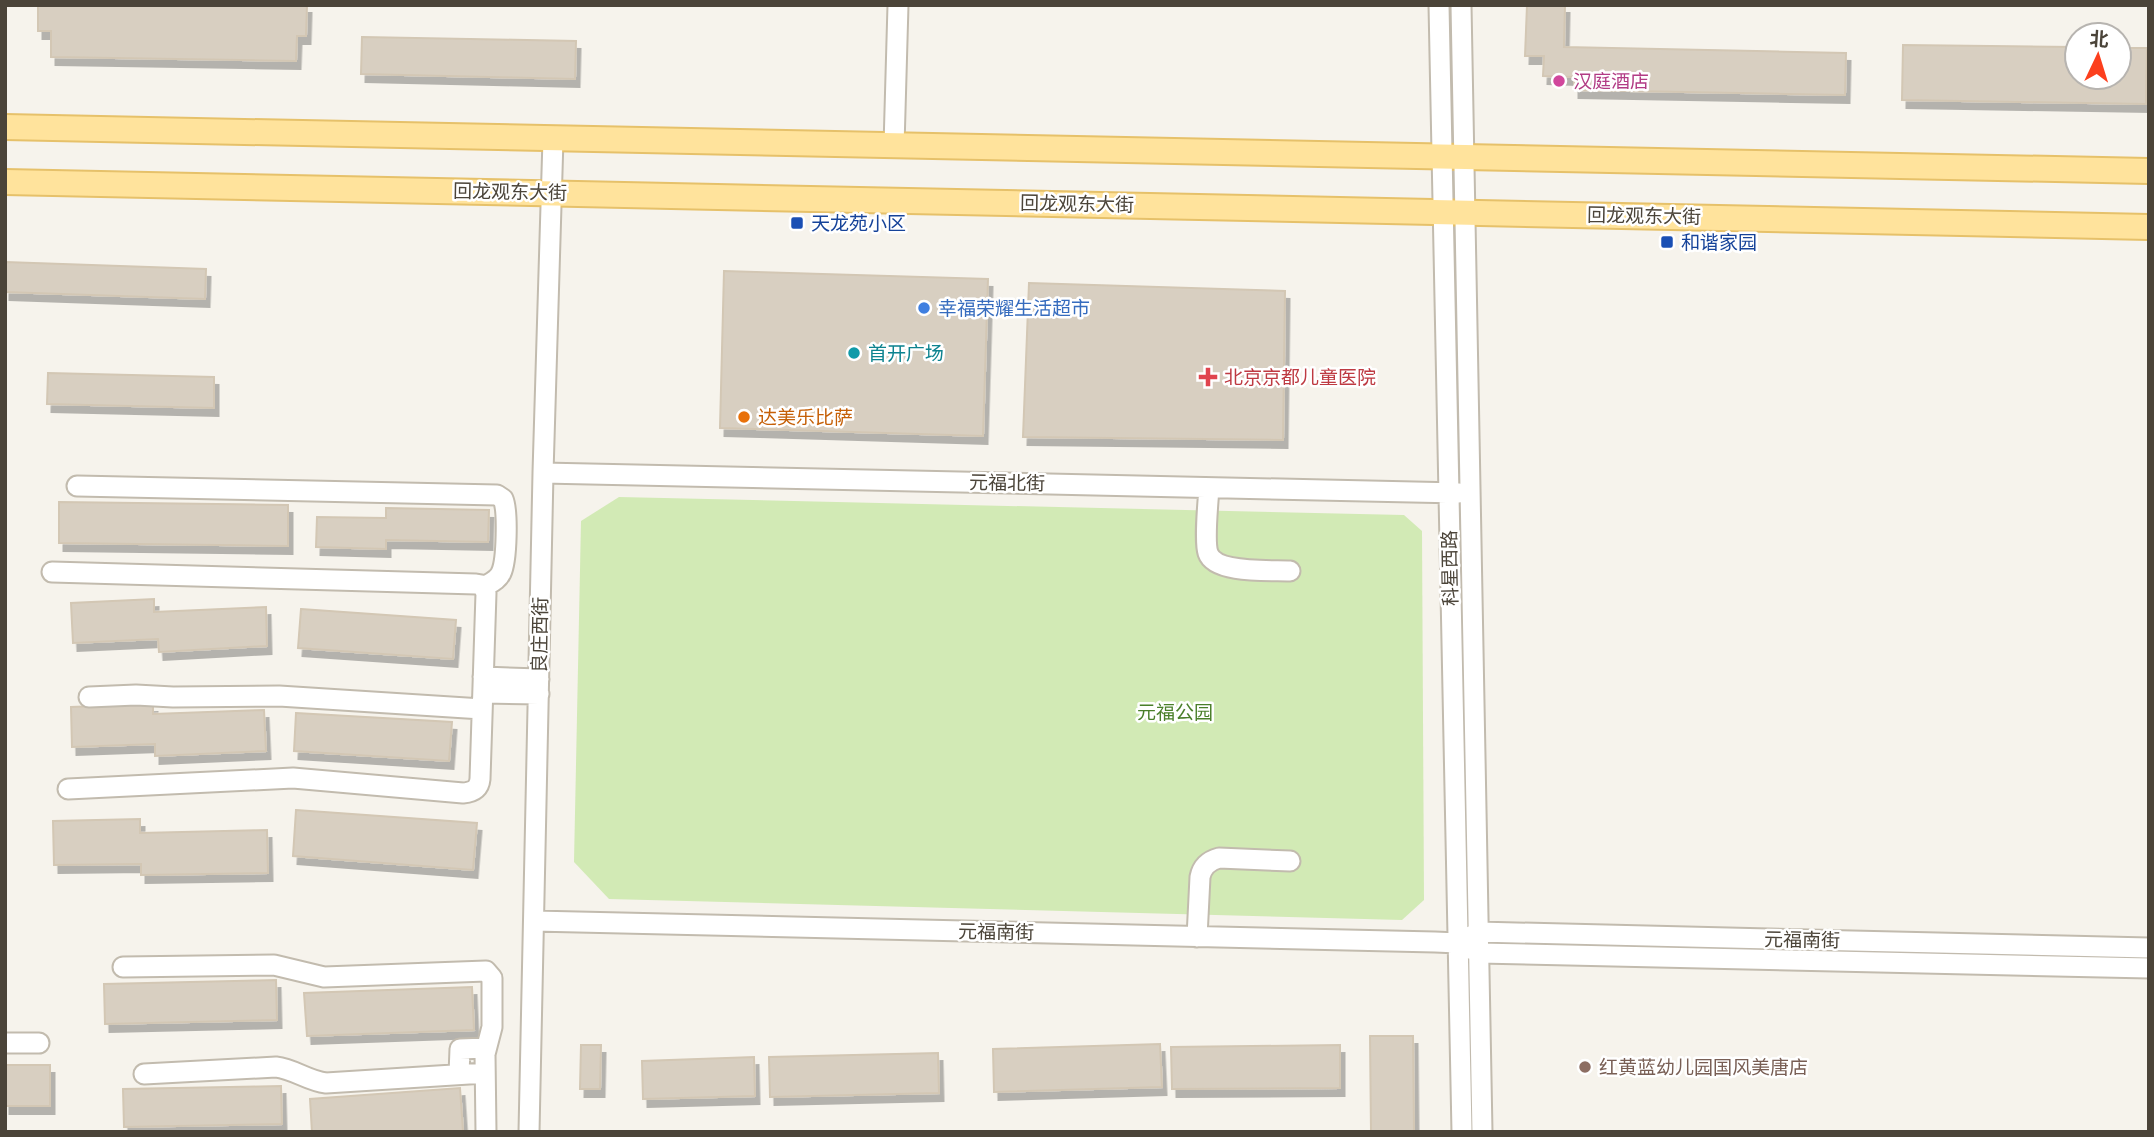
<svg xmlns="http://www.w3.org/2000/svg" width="2154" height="1137" font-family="'DM Sans','Noto Sans SC',sans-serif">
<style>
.green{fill:#d2eab5}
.building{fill:#d8cfc1;stroke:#d3c7b4;stroke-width:2;filter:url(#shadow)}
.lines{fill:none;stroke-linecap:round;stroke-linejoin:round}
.minor-casing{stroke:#c2bbae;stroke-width:23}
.major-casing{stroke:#e6c16a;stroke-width:28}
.minor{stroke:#fff;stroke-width:19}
.major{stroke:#ffe39c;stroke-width:24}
.hotel-dot{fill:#d1479c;stroke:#fff;stroke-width:2.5}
.transit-dot{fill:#1a4fb4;stroke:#fff;stroke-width:2.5}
.shop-dot{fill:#3f7fe0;stroke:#fff;stroke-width:2.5}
.culture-dot{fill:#0f9aa8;stroke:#fff;stroke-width:2.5}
.health-dot{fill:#e0444e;stroke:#fff;stroke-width:2.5}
.food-dot{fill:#e8710a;stroke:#fff;stroke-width:2.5}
.education-dot{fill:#8d6e63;stroke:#fff;stroke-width:2.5}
.labels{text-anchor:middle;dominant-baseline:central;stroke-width:5;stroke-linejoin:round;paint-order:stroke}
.hotel-label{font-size:19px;fill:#b23c85;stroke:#fff;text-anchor:start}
.street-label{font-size:19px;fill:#4b4439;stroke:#fff}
.transit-label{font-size:19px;fill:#164399;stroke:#fff;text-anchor:start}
.shop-label{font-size:19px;fill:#366cbe;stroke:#fff;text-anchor:start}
.culture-label{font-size:19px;fill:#0d838f;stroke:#fff;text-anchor:start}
.health-label{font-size:19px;fill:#be3a42;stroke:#fff;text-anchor:start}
.food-label{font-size:19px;fill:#c56008;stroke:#fff;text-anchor:start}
.park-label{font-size:19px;fill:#4a7f2a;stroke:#fff}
.education-label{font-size:19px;fill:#785e54;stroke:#fff;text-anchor:start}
</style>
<defs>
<filter id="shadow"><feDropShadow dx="4.5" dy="8" stdDeviation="0" flood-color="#0004"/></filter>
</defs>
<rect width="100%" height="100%" fill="#f6f3ec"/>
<path class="green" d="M619 497 1404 515 1422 531 1424 900 1402 920 609 899 574 862 581 521Z"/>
<path class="building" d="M38 5H307L306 36H297L296 61 51 57V31H38Z
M1527 5H1565L1564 47 1846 53 1845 95 1574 90V77L1543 76 1544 56H1525Z
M362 37 576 41 575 79 361 74Z
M1903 45 2077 47V77H2119V48H2147L2146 104 1902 100Z
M5 262 206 269 205 299 5 292Z
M724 271 988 279 983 436 720 428Z
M1029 283 1285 291 1283 440 1023 437Z
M48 373 214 377V408L47 404Z
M59 502 288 505V546L59 543Z
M386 508 489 510 488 542 386 540V549L316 547 317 517 386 518Z
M154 599V612L266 607 267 646 159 652 158 639 73 643 71 603Z
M301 609 456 620 453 659 298 648Z
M153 704V714L264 710 266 751 155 756V744L72 747 71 707Z
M296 713 452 722 449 761 294 751Z
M296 810 477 823 473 870 293 856Z
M140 819V833L267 830 268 873 141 875V864L54 865 53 821Z
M276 980 277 1020 105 1024 104 984Z
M472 987 474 1030 307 1036 304 993Z
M1370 1036H1413L1414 1132H1371Z
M1160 1044 1162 1087 994 1092 993 1049Z
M581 1045H601L600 1089H580Z
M1340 1045V1088L1172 1089 1171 1047Z
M938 1053 939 1093 770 1097 769 1057Z
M754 1057 755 1096 643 1099 642 1061Z
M5 1065H50V1106H5Z
M281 1086 282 1124 124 1127 123 1089Z
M460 1088 463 1131 312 1132 310 1099Z"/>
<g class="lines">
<defs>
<path id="minor" d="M1439 5 1462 1132
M1461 5 1482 1132
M894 146 898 5
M543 473 1459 493
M77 486 497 495 503 499C508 510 507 561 501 573 498 580 490 583 484 587
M1209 488C1208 503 1204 541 1208 553 1215 574 1271 570 1290 571
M52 572 476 584 482 585 486 593 480 779C479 789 473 792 463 793L293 778 68 789
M483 677 539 679
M483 693 539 694
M89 697 136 695 173 697 279 696 482 709
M534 921 1435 942 1458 943 1479 953 2149 968
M1197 937 1200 877C1202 867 1208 861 1219 858L1290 861
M1468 938 1478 932 2149 948
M123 967 274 965 324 977 486 971 492 978V1027L485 1054 486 1132
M5 1043H39
M144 1074 276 1067C294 1069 308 1081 326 1083L485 1073
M459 1074 460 1049 486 1048
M529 1132 543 473 553 139"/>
<path id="major" d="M5 127 2149 171
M5 182 2149 227"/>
</defs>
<use href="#minor" class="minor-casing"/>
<use href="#major" class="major-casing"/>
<use href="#minor" class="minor"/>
<use href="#major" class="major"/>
</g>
<circle class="hotel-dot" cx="1559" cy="81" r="7"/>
<g class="transit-dot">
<rect x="790" y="216" width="14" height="14" rx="3.5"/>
<rect x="1660" y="235" width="14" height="14" rx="3.5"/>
</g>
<circle class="shop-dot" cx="924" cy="308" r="7"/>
<circle class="culture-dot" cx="854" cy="353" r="7"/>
<path class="health-dot" d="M1204.5 366.5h7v7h7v7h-7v7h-7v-7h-7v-7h7z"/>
<circle class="food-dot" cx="744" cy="417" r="7"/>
<circle class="education-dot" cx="1585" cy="1067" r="7"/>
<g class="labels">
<g class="hotel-label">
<text x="1573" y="81">汉庭酒店</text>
</g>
<g class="street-label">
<text transform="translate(510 192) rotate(1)">回龙观东大街</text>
<text transform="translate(1077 204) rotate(1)">回龙观东大街</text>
<text transform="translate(1644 216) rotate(1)">回龙观东大街</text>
<text transform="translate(1007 483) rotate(1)">元福北街</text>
<text transform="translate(1450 568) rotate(-91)">科星西路</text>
<text transform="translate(540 635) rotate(-89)">良庄西街</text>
<text transform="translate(996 932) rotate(1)">元福南街</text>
<text transform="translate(1802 940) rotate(1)">元福南街</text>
</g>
<g class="transit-label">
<text x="811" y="223">天龙苑小区</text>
<text x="1681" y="242">和谐家园</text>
</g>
<g class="shop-label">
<text x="938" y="308">幸福荣耀生活超市</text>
</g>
<g class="culture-label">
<text x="868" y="353">首开广场</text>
</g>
<g class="health-label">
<text x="1224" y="377">北京京都儿童医院</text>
</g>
<g class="food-label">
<text x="758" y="417">达美乐比萨</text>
</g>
<g class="park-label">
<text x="1175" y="712">元福公园</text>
</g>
<g class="education-label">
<text x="1599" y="1067">红黄蓝幼儿园国风美唐店</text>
</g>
</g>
<rect width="2154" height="1137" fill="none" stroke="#4b4439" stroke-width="14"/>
<g transform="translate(2098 56) rotate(4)"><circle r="33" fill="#ffffff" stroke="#b7b4b0" stroke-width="2"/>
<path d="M0-5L12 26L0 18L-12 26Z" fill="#fc3f1d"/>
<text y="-10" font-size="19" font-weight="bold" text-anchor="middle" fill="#4b4439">北</text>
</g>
</svg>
